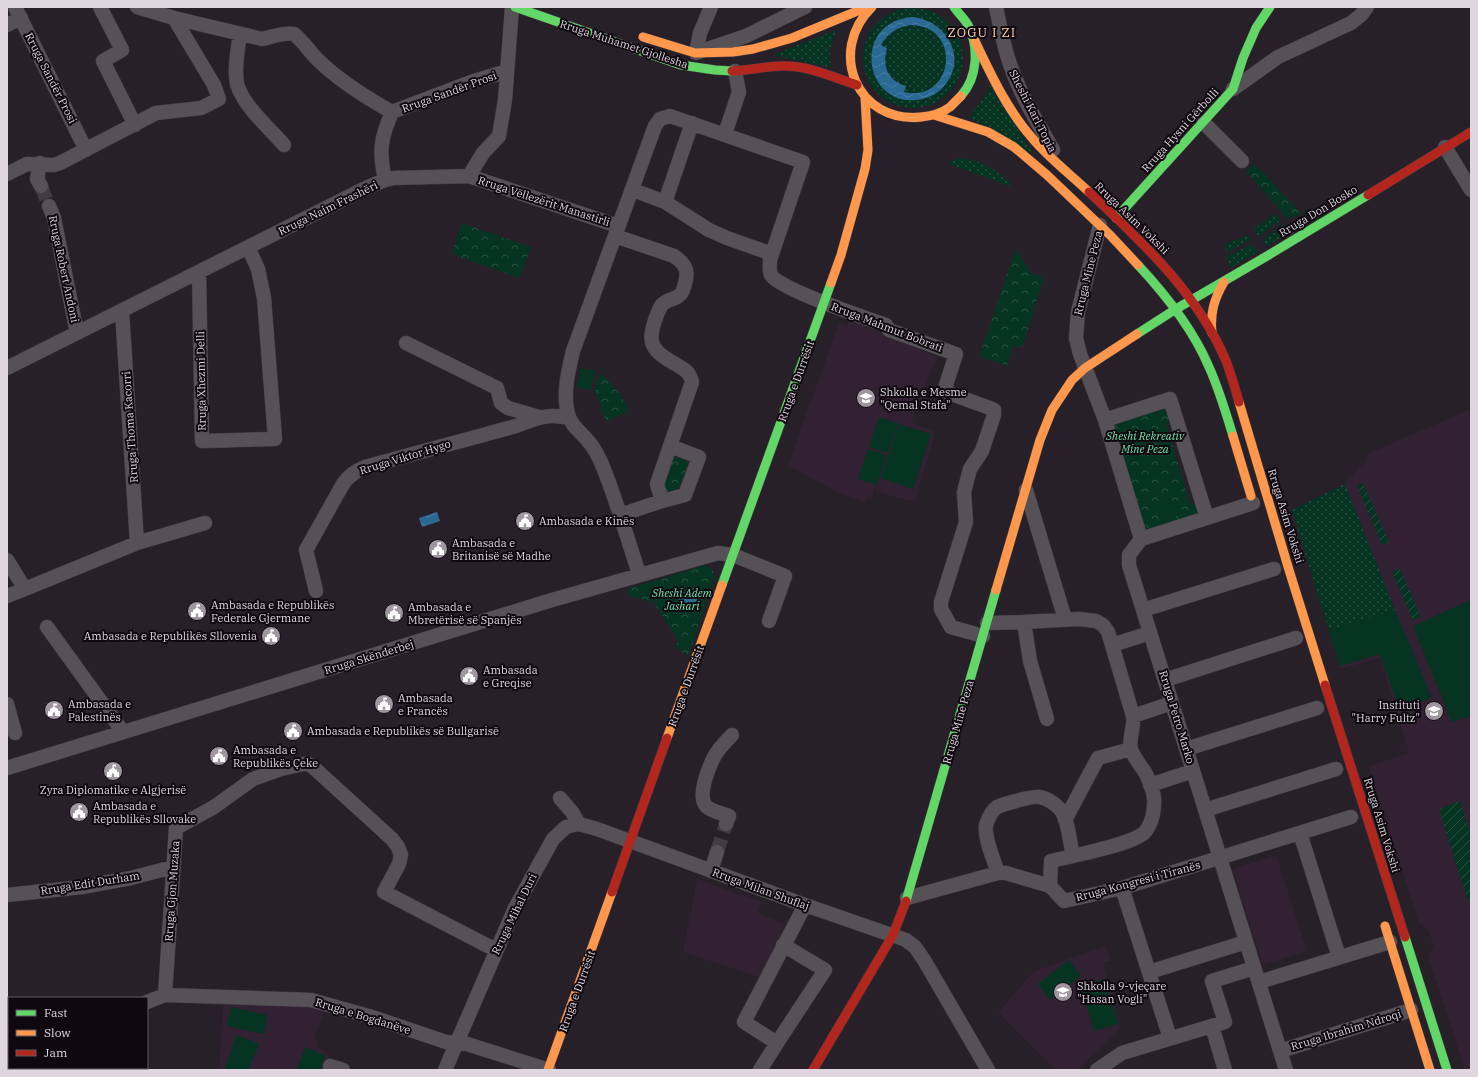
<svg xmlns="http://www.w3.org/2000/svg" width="1478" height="1077" font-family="'IBM Plex Serif',serif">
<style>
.built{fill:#312132}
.grass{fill:url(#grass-dots)}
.park{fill:url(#park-crowns)}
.garden{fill:url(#garden-furrows)}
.pitch{fill:#053422}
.water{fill:url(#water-waves);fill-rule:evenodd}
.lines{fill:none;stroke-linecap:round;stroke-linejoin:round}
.street-tunnel{stroke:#433b43;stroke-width:14;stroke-dasharray:14 7;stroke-linecap:butt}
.street-casing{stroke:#413b41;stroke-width:15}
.fast-casing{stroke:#413b41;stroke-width:10}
.slow-casing{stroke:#413b41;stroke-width:10}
.jam-casing{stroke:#413b41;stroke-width:10}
.street{stroke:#565156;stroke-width:14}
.fast{stroke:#63d668;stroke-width:9}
.slow{stroke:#ff974d;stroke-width:9}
.jam{stroke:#b3261e;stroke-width:9}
.labels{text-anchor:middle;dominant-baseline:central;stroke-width:4;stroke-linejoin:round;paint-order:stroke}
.street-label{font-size:11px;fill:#dfd6df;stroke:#0f090f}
.poi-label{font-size:11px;fill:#dfd6df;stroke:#0f090f;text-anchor:start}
.park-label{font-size:11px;font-style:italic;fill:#73e3ad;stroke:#0f090f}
.quarter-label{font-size:13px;letter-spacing:1px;fill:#fccfb8;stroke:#0f090f}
</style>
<defs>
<pattern id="grass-dots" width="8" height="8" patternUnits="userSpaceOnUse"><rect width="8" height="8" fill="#053422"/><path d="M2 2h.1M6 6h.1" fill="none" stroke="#295142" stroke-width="1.8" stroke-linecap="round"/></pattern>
<pattern id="park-crowns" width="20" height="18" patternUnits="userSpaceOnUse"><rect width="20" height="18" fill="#053422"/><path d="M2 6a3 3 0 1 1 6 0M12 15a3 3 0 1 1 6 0" fill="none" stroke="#295142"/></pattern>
<pattern id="garden-furrows" width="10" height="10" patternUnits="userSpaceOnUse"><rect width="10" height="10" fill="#053422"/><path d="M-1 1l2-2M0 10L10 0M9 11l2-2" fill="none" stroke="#295142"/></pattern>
<pattern id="water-waves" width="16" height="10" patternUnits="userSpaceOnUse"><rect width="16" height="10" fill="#2a6993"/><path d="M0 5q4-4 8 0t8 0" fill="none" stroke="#487ea2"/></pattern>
</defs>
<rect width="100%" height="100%" fill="#272028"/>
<path class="built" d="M850 319 937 357 911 422 935 432 915 502 877 492 875 489 871 500 867 498 865 502 838 493 788 465 839 323 847 325Z
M1471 409V1070H1465L1428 956 1434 947 1429 932 1426 928 1419 923 1369 766 1409 753 1380 658 1341 669 1292 510 1345 484 1366 461 1367 454Z
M1276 855 1307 951 1263 965 1232 869Z
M697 879 762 902 758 913 785 924 762 978 683 952Z
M1106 946 1111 961 1105 962 1104 969 1120 1028 1078 1070H1055L998 1012 1034 971Z
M223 1003 306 1005 325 1011 315 1035 318 1047 329 1055 331 1063 329 1070H219Z"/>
<path class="grass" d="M863 58a50 50 0 1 1 100 0a50 50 0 1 1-100 0Z
M836 30 830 50 831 68 773 55Z
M990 85 1034 155 969 117 985 96Z
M960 158C983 161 994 168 1010 183V186L949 164V162Z
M1275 214 1281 220 1259 237 1254 229Z
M1284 224 1291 231 1267 246 1262 240Z
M1247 235 1251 240 1227 252 1225 245Z
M1252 244 1258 252 1230 268 1226 257Z
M1345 484 1395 610 1329 631 1292 510Z"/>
<path class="park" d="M1255 164 1302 214 1288 219 1246 171Z
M462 223 531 247 520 278 461 258 452 253Z
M1016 249 1032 274 1044 277 1022 348 1014 345 1007 366 979 356Z
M600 373C613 384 622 395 629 411L606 422 595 391Z
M1161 409 1167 410 1172 421 1166 423 1190 504 1197 503 1199 514 1148 530 1144 528 1114 429 1116 423Z
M674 456 689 462 678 489 666 492 663 484Z
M706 565 712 569 715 576 689 655 684 654 675 645 679 641 652 600 647 603 646 600 629 597 628 589Z"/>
<path class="garden" d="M1363 483 1389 542 1382 545 1357 485Z
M1400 569 1421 617 1413 620 1392 572Z
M1460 801 1471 835V901H1468L1439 809Z"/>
<path class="pitch" d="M581 368 595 371 591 390 577 387Z
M879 417 898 423 888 453 869 447Z
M899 424 931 434 913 489 881 478Z
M868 449 887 455 877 485 858 479Z
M1169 498 1177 520 1163 525 1156 503Z
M1471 600V716L1452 722 1413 626Z
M1395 610 1432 698 1399 709 1380 654 1340 666 1329 631Z
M1069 960 1081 976 1050 1000 1038 984Z
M1105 979 1118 1024 1094 1031 1081 985Z
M231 1007 268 1015 264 1034 227 1026Z
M237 1035 259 1044 248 1070H224Z
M306 1047 326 1056 320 1070H296Z"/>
<path class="water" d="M912 17C946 20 968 57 945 85 938 94 927 99 916 100 863 105 852 22 912 17ZM911 25C964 26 953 104 904 92L906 86C887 80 882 66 887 48L881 45C888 33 897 27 911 25Z
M437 512 440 521 422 527 419 518Z
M679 600a9 9 0 1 1 18 0a9 9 0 1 1-18 0Z"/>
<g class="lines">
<path class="street-tunnel" d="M41 186 49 206
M717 852 726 824"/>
<defs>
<path id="street" d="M15 7 86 150
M100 7 122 50 103 61 135 125
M137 7 174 18 262 39C272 37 284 32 294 34 303 41 309 51 317 59 339 81 365 97 392 112
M711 7 700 33 696 53 746 36 805 7
M996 7C1000 27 1004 48 1011 67 1021 96 1038 123 1053 150
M7 25 21 18
M240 34C238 49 233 73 238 87 245 107 270 129 284 145
M1233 89 1278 57 1351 23 1361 15 1367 7
M392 112 471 82 507 71
M1204 123 1242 161
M725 134 739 92 735 71
M1445 147 1471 190
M40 163 37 179 41 186
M7 174 27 164 54 165 60 163 156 113 201 108 219 99 214 85 174 18
M469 176 483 153 499 136 505 100 512 7
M385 180C379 151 380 140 392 112
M633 190 665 202 709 230 727 238 772 254
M665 202 692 123
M49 206 54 218 77 333
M1100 225 1078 312 1076 338 1080 354 1105 420 1141 539
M615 236 674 256C687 265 689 272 684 287 683 291 681 295 677 297 672 300 665 300 661 306 657 313 653 325 652 332 647 354 674 361 686 371 690 374 691 378 692 382L657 484 662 501 620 515
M199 272 202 441 275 439 264 298 258 269 248 247
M122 311 137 543
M406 343 497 388 501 403 508 408 539 417
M7 368 368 187 385 180 394 178 469 176 618 226
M1105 420 1170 399 1207 518
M1026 490 1065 619
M662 501 685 495 699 457 670 446
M1141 539 1129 555V565L1286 1070
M1141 539 1253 503
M7 560 25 589
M639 574C627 537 616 498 601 462 597 454 594 447 588 441 582 433 573 428 569 417 562 396 568 372 573 351L655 126 660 119 670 116 803 162 770 260C770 265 769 271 771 275 777 288 868 319 886 325L889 330 956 354 946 385V391L951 394 990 408 994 410V415L982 451 970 469 964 492 966 522 941 602V609L951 627 983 636
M316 591 306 550 343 484C349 475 356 471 365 467L516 426C537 418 547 413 569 418
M7 596 25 589 137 543 205 523
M1143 610 1274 569
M1024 622 1030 661 1047 719
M987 623 1024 622 1079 619 1096 621 1103 625 1108 632 1112 645 1133 716C1135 727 1128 738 1131 749 1134 758 1140 765 1145 772 1149 780 1153 790 1154 798 1155 809 1152 825 1144 833 1130 845 1072 856 1051 861L1050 886
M47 627 123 732
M1112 645 1150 633
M1165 680 1296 638
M7 704 15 733
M1133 716 1172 703
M1186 749 1317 708
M7 768 552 600 718 553 733 555 785 576 769 621
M1150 785 1193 771
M560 798 572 812 579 824
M1205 810 1336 769
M1065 820 1098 758 1131 749
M726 824 729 816C722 813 712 812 706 806 697 796 708 770 713 759 717 750 725 742 732 735
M1300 833 1339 957
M711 871 717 852
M998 873C994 860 984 838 986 825 988 819 991 811 997 807 1003 804 1032 796 1039 797 1047 798 1054 803 1060 809 1068 818 1070 843 1073 856
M1122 888 1170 1038
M7 895 82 887 131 878 173 867
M907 898 998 873H1006L1050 886 1064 901 1122 888 1351 817
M1149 972 1246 942
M1259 982 1390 942
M165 995 176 828 214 807 253 779 281 769 303 764H308L313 767 392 839 398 847 401 855 399 864 384 892 488 946 498 948
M147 1002 165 995 311 1000 372 1017 446 1042 467 1044 549 1070
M1212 1026 1225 1070
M777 1043 825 970 783 945
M1280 1051 1411 1010
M7 1054 9 1053
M330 1066 343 1070
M445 1070 515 908 553 839 566 827 573 825 579 824 597 829 805 905 906 940 915 947 924 960 988 1070
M760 1070 777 1043 744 1022 805 905
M1097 1070 1122 1053 1225 1022 1212 981 1254 968"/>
<path id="fast" d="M515 7 681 65 715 70 732 71
M954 7C958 13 964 18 968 25 979 47 978 77 961 96
M1116 218 1233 89 1243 58 1256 28 1270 7
M1138 265C1166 295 1193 329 1209 367 1219 389 1226 413 1233 436
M1137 334 1176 309 1267 256 1368 195
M722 585 831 283
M906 901 996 590
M1405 937 1447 1070"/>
<path id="slow" d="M872 7C827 51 857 124 921 117 931 116 942 113 950 107 953 104 957 100 961 96
M643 37 695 53 733 52 753 49 792 38 867 7
M975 41C991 75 1008 111 1033 139 1049 158 1070 174 1089 192
M934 115 988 132 1014 147 1047 175 1110 235 1138 265
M831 283 841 255 865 169 868 150 865 97
M1212 333C1210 313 1214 299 1224 282
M1239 402 1289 570 1325 685
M1233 436 1251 496
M996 590 1040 440 1052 410 1072 380 1085 368 1137 334
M667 738 722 585
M1385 926 1430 1070
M548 1070 612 892"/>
<path id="jam" d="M732 71C748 71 765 66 782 66 808 65 832 77 857 85
M1089 192C1142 242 1197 292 1226 361 1231 374 1235 388 1239 402
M1368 195 1471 132
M1325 685 1405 937
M612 892 667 738
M813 1070 893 935 906 901"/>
</defs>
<use href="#street" class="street-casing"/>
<use href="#fast" class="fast-casing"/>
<use href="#slow" class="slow-casing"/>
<use href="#jam" class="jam-casing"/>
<use href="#street" class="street"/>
<use href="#fast" class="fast"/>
<use href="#slow" class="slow"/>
<use href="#jam" class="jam"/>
</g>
<defs>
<symbol id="school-disc" viewBox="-11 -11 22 22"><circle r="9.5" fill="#9f969f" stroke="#0f090f"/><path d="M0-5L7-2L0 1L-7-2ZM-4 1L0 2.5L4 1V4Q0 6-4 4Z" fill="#fff"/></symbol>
<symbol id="civic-disc" viewBox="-11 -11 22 22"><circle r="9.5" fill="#9f969f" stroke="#0f090f"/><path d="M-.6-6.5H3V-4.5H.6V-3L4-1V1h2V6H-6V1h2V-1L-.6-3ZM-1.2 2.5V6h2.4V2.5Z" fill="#fff"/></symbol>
<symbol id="university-disc" viewBox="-11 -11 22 22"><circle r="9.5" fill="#9f969f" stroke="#0f090f"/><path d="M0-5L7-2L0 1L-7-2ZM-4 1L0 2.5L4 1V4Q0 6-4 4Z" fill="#fff"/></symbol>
</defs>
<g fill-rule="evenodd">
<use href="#school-disc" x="855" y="387" width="22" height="22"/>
<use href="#civic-disc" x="514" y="510" width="22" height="22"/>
<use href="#civic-disc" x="427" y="538" width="22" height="22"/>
<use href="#civic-disc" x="186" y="600" width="22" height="22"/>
<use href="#civic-disc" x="383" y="602" width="22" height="22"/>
<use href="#civic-disc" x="260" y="625" width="22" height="22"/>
<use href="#civic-disc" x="458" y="665" width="22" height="22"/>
<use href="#civic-disc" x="373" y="693" width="22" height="22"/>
<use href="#civic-disc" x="43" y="699" width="22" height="22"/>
<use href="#university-disc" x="1423" y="700" width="22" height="22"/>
<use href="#civic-disc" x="282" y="720" width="22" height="22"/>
<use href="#civic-disc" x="208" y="745" width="22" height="22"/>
<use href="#civic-disc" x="102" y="760" width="22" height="22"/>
<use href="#civic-disc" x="68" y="801" width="22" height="22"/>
<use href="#school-disc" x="1052" y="981" width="22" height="22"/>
</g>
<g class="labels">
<g class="street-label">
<text transform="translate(624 44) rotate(18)">Rruga Muhamet Gjollesha</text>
<text transform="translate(51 78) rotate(63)">Rruga Sandër Prosi</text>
<text transform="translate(449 92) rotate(-20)">Rruga Sandër Prosi</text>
<text transform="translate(1033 111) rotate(63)">Sheshi Karl Topia</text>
<text transform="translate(1180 130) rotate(-48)">Rruga Hysni Gërbolli</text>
<text transform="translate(544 201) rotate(18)">Rruga Vëllezërit Manastirli</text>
<text transform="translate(328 208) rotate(-26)">Rruga Naim Frashëri</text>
<text transform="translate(1318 211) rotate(-31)">Rruga Don Bosko</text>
<text transform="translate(1132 218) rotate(44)">Rruga Asim Vokshi</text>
<text transform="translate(64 269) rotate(78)">Rruga Robert Andoni</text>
<text transform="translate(1088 273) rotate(-76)">Rruga Mine Peza</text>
<text transform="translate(887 327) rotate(21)">Rruga Mahmut Bobrati</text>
<text transform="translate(201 381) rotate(-91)">Rruga Xhezmi Delli</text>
<text transform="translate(796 381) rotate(-70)">Rruga e Durrësit</text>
<text transform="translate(130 427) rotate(-94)">Rruga Thoma Kacorri</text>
<text transform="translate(405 457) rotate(-17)">Rruga Viktor Hygo</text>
<text transform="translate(1286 516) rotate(73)">Rruga Asim Vokshi</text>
<text transform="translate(369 657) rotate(-17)">Rruga Skënderbej</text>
<text transform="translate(686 686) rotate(-70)">Rruga e Durrësit</text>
<text transform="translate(1177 717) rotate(73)">Rruga Petro Marko</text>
<text transform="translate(958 722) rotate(-74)">Rruga Mine Peza</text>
<text transform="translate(1382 825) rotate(73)">Rruga Asim Vokshi</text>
<text transform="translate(1138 881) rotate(-15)">Rruga Kongresi i Tiranës</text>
<text transform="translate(90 883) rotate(-9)">Rruga Edit Durham</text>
<text transform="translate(761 889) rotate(20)">Rruga Milan Shuflaj</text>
<text transform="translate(172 891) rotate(-86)">Rruga Gjon Muzaka</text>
<text transform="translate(514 914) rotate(-64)">Rruga Mihal Duri</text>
<text transform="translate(577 991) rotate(-70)">Rruga e Durrësit</text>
<text transform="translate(363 1016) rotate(17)">Rruga e Bogdanëve</text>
<text transform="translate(1346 1030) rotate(-17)">Rruga Ibrahim Ndroqi</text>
</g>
<g class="poi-label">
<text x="880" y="392">Shkolla e Mesme<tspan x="880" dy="13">"Qemal Stafa"</tspan></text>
<text x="539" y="521">Ambasada e Kinës</text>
<text x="452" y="543">Ambasada e<tspan x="452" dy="13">Britanisë së Madhe</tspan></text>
<text x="211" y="605">Ambasada e Republikës<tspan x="211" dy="13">Federale Gjermane</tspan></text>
<text x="408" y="607">Ambasada e<tspan x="408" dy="13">Mbretërisë së Spanjës</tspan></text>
<text x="257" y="636" text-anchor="end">Ambasada e Republikës Sllovenia</text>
<text x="483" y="670">Ambasada<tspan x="483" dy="13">e Greqise</tspan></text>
<text x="398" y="698">Ambasada<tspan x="398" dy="13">e Francës</tspan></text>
<text x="68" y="704">Ambasada e<tspan x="68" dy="13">Palestinës</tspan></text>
<text x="1420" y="705" text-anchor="end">Instituti<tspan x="1420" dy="13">"Harry Fultz"</tspan></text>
<text x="307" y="731">Ambasada e Republikës së Bullgarisë</text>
<text x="233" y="750">Ambasada e<tspan x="233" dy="13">Republikës Çeke</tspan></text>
<text x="113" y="790" text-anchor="middle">Zyra Diplomatike e Algjerisë</text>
<text x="93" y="806">Ambasada e<tspan x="93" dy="13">Republikës Sllovake</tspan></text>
<text x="1077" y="986">Shkolla 9-vjeçare<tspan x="1077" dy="13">"Hasan Vogli"</tspan></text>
</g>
<g class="park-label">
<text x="1145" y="436">Sheshi Rekreativ<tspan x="1145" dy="13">Mine Peza</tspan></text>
<text x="682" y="593">Sheshi Adem<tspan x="682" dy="13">Jashari</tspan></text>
</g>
<g class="quarter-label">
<text x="982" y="32">ZOGU I ZI</text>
</g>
</g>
<rect width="1478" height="1077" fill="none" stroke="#dfd6df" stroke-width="16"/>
<rect x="8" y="997" width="140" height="72" fill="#0f090f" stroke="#625b62"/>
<rect x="16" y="1010" width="20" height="6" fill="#63d668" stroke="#625b62"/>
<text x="44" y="1017" font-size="12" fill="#dfd6df">Fast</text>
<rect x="16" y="1030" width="20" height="6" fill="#ff974d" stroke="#625b62"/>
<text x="44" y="1037" font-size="12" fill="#dfd6df">Slow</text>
<rect x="16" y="1050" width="20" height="6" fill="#b3261e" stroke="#625b62"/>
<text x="44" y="1057" font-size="12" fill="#dfd6df">Jam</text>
</svg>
